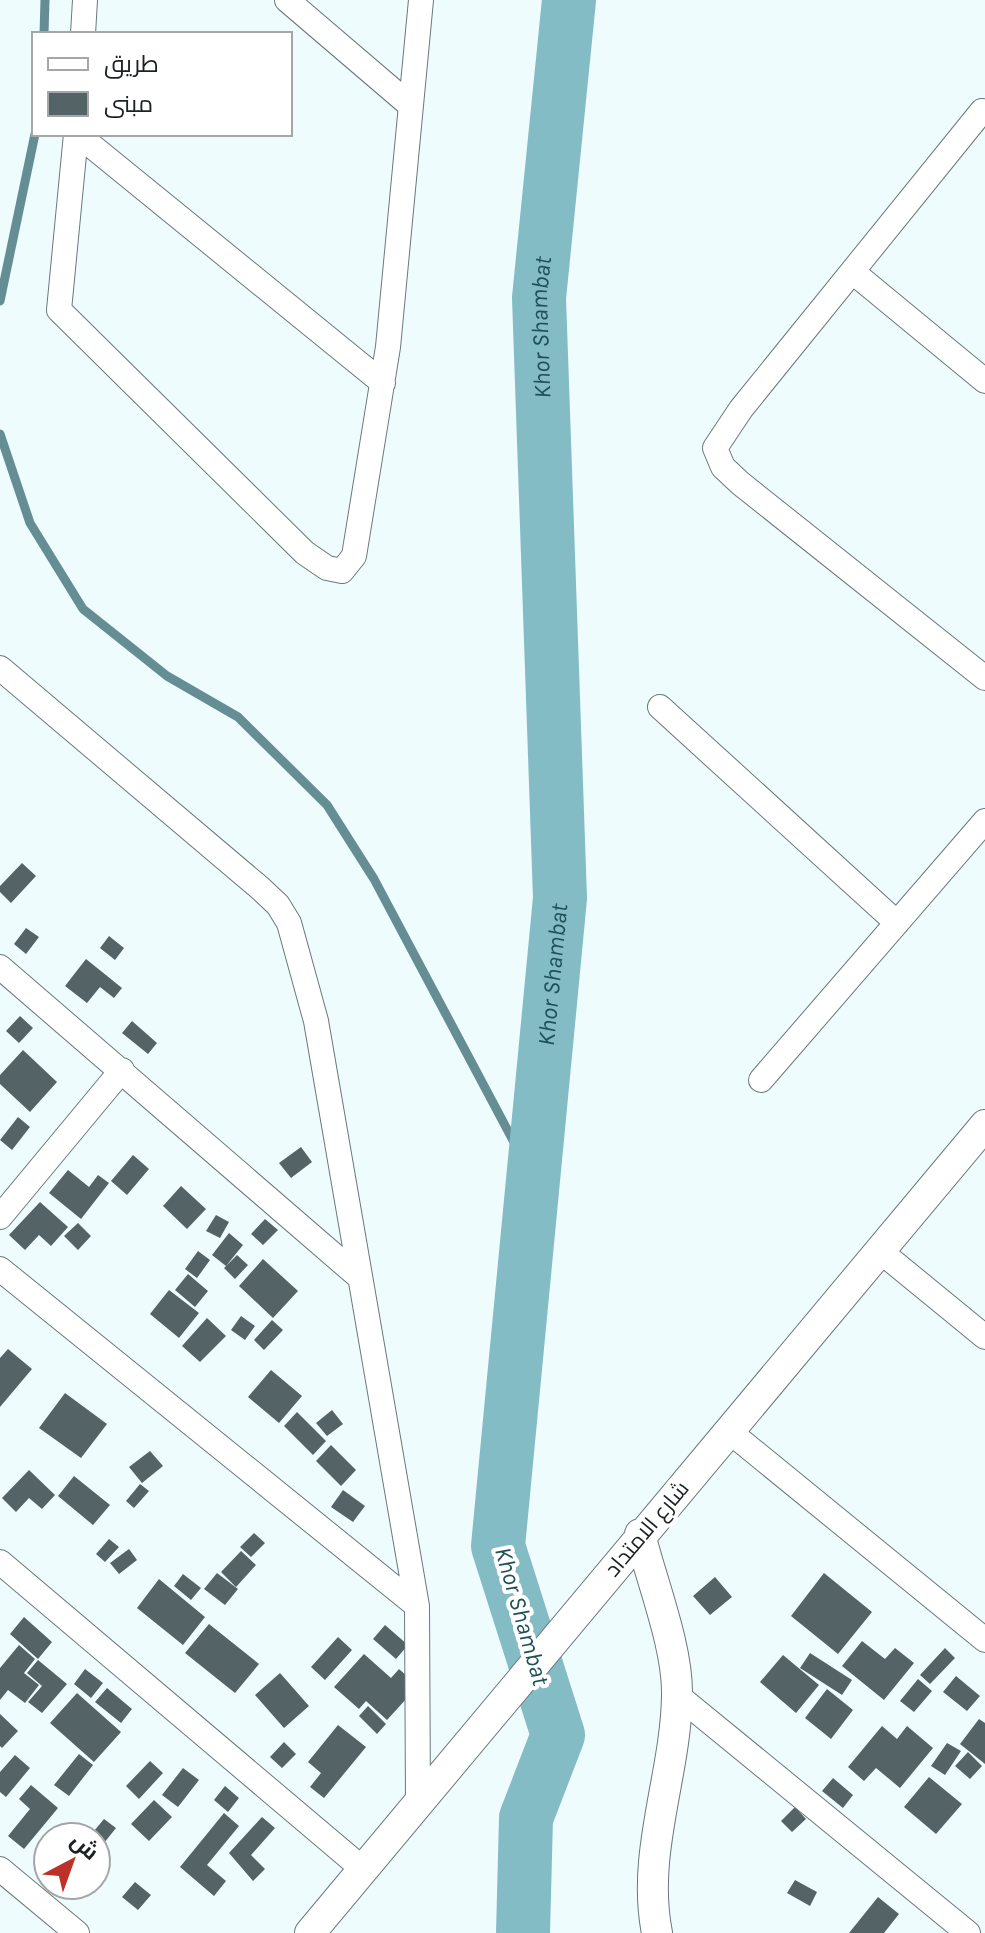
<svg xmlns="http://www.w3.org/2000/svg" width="985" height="1933" font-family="Karla,Cairo,sans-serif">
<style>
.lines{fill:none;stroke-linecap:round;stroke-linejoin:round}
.stream{stroke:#648e94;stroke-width:9}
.river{stroke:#84bcc5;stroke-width:54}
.building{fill:#546365}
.minor-casing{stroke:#69787a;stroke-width:26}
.tertiary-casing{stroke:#69787a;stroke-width:32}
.minor{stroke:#fff;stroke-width:24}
.tertiary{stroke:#fff;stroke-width:30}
.labels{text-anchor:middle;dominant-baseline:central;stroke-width:8;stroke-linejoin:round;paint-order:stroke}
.street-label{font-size:22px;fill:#1b2122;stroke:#fff}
.water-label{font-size:24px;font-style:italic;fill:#1f5158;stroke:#fff}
</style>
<rect width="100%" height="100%" fill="#eefcfe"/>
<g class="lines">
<path class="stream" d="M44 34 45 0
M0 301 35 134
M0 434 30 523 83 609 167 676 238 717 327 805 374 879 533 1178"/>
<path class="river" id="s1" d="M523 1933 526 1818 558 1735 498 1546 560 898 539 298 569 0"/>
</g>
<path class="building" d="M22 863 36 876 11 903 0 892V886Z
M26 928 39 937 26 954 14 944Z
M109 936 124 948 115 960 100 948Z
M86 959 122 988 114 998 100 987 87 1003 65 986Z
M20 1016 33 1028 19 1043 6 1031Z
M132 1021 157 1043 148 1054 122 1033Z
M23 1050 57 1082 30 1112 0 1084V1075Z
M18 1117 30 1127 12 1150 0 1140Z
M301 1147 312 1162 291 1178 279 1163Z
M133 1155 149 1169 127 1195 111 1181Z
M68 1170 89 1187 98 1175 109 1183 81 1219 49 1193Z
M181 1186 206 1209 187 1229 163 1206Z
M40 1202 68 1227 51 1246 39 1235 25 1250 9 1235Z
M216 1215 229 1222 220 1238 206 1231Z
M265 1219 278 1230 263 1245 251 1234Z
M78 1223 91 1236 78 1250 64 1236Z
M229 1233 243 1245 226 1266 212 1255Z
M198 1251 210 1260 197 1278 185 1269Z
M237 1255 248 1265 235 1279 224 1268Z
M263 1259 298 1291 273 1318 239 1286Z
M188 1274 208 1291 195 1307 175 1290Z
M169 1290 199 1313 179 1338 150 1314Z
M241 1316 255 1326 245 1340 231 1330Z
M207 1318 226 1336 200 1362 182 1346Z
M272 1320 283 1330 264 1350 254 1340Z
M8 1349 32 1369 0 1407V1358Z
M271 1370 302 1396 279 1423 248 1397Z
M65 1393 107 1424 81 1458 39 1428Z
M332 1410 343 1424 327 1436 316 1423Z
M297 1412 326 1441 313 1455 284 1426Z
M331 1445 356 1470 341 1486 316 1461Z
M150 1451 163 1466 142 1483 129 1467Z
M29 1470 55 1495 42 1509 29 1498 16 1512 2 1498Z
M74 1476 110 1505 93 1525 58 1496Z
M140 1484 149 1491 134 1508 126 1501Z
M343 1490 365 1506 353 1522 331 1507Z
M254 1533 265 1543 251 1557 240 1547Z
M109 1539 119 1547 105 1562 96 1554Z
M129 1549 137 1560 119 1574 110 1563Z
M241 1551 256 1565 236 1587 221 1572Z
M217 1573 238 1589 225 1605 204 1589Z
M824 1573 872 1612 838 1654 791 1616Z
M183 1574 201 1588 191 1600 174 1586Z
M715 1577 732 1597 710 1615 693 1596Z
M159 1579 205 1617 183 1645 137 1608Z
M24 1617 52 1642 38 1659 10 1634Z
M209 1624 259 1664 235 1693 185 1653Z
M385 1625 408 1645 396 1659 373 1639Z
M338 1637 352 1650 325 1680 311 1667Z
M862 1641 885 1659 895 1648 914 1663 884 1700 842 1666Z
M19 1645 35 1659 24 1673 39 1685 25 1703 8 1690 0 1700V1668Z
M945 1648 955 1658 930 1684 920 1675Z
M810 1653 852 1680 842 1695 800 1668Z
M364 1654 391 1678 399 1669 418 1686 387 1720 366 1701 359 1709 334 1687Z
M783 1655 819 1685 796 1713 760 1682Z
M38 1660 67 1684 42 1713 28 1702 42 1686 27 1673Z
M85 1669 103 1683 91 1698 74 1684Z
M280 1673 309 1706 284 1728 255 1695Z
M956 1676 980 1696 967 1711 943 1692Z
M918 1679 932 1691 914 1712 900 1701Z
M107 1688 132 1709 121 1723 95 1702Z
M827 1689 853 1710 831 1739 805 1718Z
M77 1693 121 1732 94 1762 50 1723Z
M368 1706 386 1724 377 1734 359 1716Z
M0 1714 18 1731 2 1748 0 1746Z
M979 1719 985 1723V1764L960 1744Z
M338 1725 366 1747 324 1798 310 1787 321 1773 308 1762Z
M882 1726 897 1739 907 1726 933 1748 900 1788 876 1768 864 1781 848 1767Z
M284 1742 296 1754 282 1768 270 1757Z
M947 1743 961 1751 945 1775 931 1766Z
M968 1752 982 1766 970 1779 955 1766Z
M79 1754 93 1765 69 1796 54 1785Z
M15 1755 30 1768 6 1797 0 1792V1772Z
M150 1761 163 1773 139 1799 126 1786Z
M183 1768 199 1780 178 1807 162 1795Z
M929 1777 962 1804 936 1834 904 1807Z
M833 1778 853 1795 843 1808 822 1791Z
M31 1785 58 1808 24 1849 8 1836 30 1809 19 1799Z
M225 1786 239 1798 228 1812 214 1800Z
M154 1800 172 1817 149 1841 131 1824Z
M795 1807 806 1819 792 1832 781 1821Z
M224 1813 239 1826 207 1865 226 1881 214 1896 180 1867Z
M262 1817 275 1828 251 1855 265 1869 253 1881 229 1853Z
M104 1819 116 1828 96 1853V1837H89Z
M795 1880 817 1892 810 1906 787 1893Z
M135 1882 151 1895 138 1910 122 1897Z
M878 1897 899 1914 884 1933H849Z"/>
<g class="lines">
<defs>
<path id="minor" d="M287 0 411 106
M83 34 85 0
M982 111 741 409 715 448 723 467 740 483 985 678
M76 134 59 310 305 553 327 568 342 571 354 556 388 347 421 0
M77 134 383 383
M854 273 985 381
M0 668 260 888 278 905 289 923 316 1021 417 1606 418 1803
M660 707 897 923
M0 967 358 1276
M761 1080 985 821
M0 1217 122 1070
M880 1251 985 1337
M0 1269 417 1606
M730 1432 985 1640
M0 1562 364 1870
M677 1695 968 1933
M0 1869 77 1933"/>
<path id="tertiary" d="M640 1534C652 1583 678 1647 677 1695 676 1775 641 1853 657 1933
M310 1933 985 1125"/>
</defs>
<use href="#minor" class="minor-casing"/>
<use href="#tertiary" class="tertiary-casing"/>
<use href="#minor" class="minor"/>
<use href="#tertiary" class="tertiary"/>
</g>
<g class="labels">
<g class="street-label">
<text transform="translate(647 1529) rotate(-50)">شارع الامتداد</text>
</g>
<g class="water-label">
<text stroke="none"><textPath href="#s1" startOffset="1624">Khor Shambat</textPath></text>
<text stroke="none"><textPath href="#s1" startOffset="976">Khor Shambat</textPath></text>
<text transform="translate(522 1616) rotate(74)">Khor Shambat</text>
</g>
</g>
<rect x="32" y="32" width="260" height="104" fill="#ffffff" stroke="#a4a6a7" stroke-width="2"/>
<rect x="48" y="58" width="40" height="12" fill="#ffffff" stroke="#a4a6a7" stroke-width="2"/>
<text x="104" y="72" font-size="24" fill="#1b2122">طريق</text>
<rect x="48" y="92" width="40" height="24" fill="#546365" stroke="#a4a6a7" stroke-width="2"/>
<text x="104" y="112" font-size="24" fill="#1b2122">مبنى</text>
<g transform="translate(72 1861) rotate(41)"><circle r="38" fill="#ffffff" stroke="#a4a6a7" stroke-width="2"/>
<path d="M0-6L14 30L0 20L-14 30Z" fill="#be3128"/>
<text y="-12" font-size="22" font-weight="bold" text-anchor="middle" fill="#1b2122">ش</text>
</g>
</svg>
